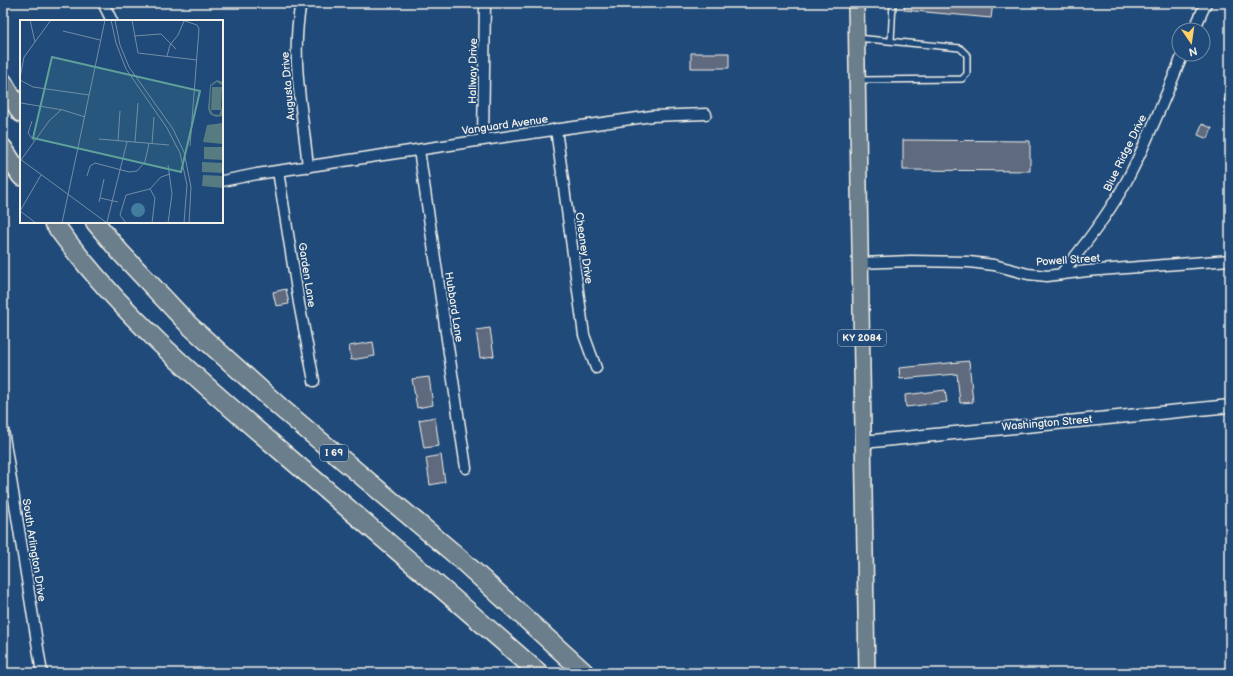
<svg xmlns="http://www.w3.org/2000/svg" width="1233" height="676" font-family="'Balsamiq Sans',sans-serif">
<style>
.building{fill:#5f6b7f;stroke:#f4f1e8}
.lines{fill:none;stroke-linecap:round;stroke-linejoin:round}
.service-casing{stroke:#f4f1e8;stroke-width:8}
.minor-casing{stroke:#f4f1e8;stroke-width:13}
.tertiary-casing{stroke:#f4f1e8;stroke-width:15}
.primary-casing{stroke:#f4f1e8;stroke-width:18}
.motorway-casing{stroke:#f4f1e8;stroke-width:21}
.service{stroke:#1f4a7a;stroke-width:5}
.minor{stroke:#1f4a7a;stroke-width:10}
.tertiary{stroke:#1f4a7a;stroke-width:12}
.primary{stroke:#6b7e8b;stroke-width:15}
.motorway{stroke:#6b7e8b;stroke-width:18}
.labels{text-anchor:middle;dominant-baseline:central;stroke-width:3.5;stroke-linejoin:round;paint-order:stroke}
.shield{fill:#1f4a7a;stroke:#b4bfc7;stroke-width:1}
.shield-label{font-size:10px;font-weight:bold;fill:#f4f1e8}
.street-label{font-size:11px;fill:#f4f1e8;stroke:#1f4a7a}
.inset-road{fill:none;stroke:#748da6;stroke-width:1}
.view{fill:#5fa199;fill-opacity:0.15;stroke:#5fa199;stroke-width:2}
.inset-edge{fill:none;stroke:#f4f1e8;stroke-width:2}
</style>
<rect width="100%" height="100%" fill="#1f4a7a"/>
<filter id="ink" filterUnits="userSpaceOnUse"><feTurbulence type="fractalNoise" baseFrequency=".025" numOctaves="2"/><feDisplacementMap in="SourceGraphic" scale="8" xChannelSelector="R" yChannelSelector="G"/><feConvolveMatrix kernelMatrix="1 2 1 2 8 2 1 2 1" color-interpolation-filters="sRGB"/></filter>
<g filter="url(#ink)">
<path class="building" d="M905 3H993L991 18 904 10Z
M691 53H729V68H691Z
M1227 93 1230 94V103L1224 101Z
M1202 124 1212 128 1208 139 1198 135Z
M903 140 1030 141V171L903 170Z
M286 289 289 304 276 306 273 292Z
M490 328 494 356 480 358 476 330Z
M373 342 375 356 351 360 349 346Z
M969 361 973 402 960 403 957 374 900 379 899 368Z
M429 377 433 405 417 408 412 379Z
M945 390 947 402 906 407 905 395Z
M435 417 439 446 424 448 419 420Z
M441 455 445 482 430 485 426 458Z"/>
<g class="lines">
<defs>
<path id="service" d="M857 38 960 48 967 55V74L962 79 860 80
M891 40 893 3"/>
<path id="minor" d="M103 3 112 21
M301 3C290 57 303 113 308 167
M1194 30 1206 3
M556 129 584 335 596 368
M483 140 485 3
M419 150 466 468
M278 171 299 303 314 381
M222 181 257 174 483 140 652 116 706 114
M860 263 911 261 969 262 994 265 1028 274 1047 276 1087 271 1230 260
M1061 274C1085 245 1108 215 1126 182 1148 141 1165 97 1183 54
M3 430 42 673"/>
<path id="tertiary" d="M863 442 1230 406"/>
<path id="primary" d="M856 3 867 673"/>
<path id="motorway" d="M3 82 21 113
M3 148 21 176
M53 222C118 313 204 385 288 457 372 529 456 600 539 673
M95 222 120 252 189 325 281 408 457 556 585 673"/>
</defs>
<use href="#service" class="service-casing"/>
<use href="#minor" class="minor-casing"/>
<use href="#tertiary" class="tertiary-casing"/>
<use href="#primary" class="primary-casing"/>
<use href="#motorway" class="motorway-casing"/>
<use href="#service" class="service"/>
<use href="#minor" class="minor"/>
<use href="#tertiary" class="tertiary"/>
<use href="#primary" class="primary"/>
<use href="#motorway" class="motorway"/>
</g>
</g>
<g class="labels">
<g class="shield">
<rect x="838" y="330" width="48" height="16" rx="3"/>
<rect x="320" y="445" width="28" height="16" rx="3"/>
</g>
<g class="shield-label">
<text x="862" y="338">KY 2084</text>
<text x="334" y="453">I 69</text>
</g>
<g class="street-label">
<text transform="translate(473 71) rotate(-89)">Hallway Drive</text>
<text transform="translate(288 86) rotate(-95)">Augusta Drive</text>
<text transform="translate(505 125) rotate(-8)">Vanguard Avenue</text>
<text transform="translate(1125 153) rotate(-64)">Blue Ridge Drive</text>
<text transform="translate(584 248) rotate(82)">Cheaney Drive</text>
<text transform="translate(1068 260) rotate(-4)">Powell Street</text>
<text transform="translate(307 275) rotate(81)">Garden Lane</text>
<text transform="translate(454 307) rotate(81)">Hubbard Lane</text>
<text transform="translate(1047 423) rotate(-5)">Washington Street</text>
<text transform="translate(34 550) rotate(81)">South Arlington Drive</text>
</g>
</g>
<g transform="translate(20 20)">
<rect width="203" height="203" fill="#1f4a7a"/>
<path d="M197 60 203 62V66L197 62 191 66 190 89 193 94 199 95 203 84V96L196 97 190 94 188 89 190 65ZM192 67H202L201 90H191ZM203 103V124L183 122 187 105ZM184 127H203V140L184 139ZM182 142 203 143V153L182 152ZM183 155 203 156V168L182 166Z" fill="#567c82"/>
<path d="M111 190a7 7 0 1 1 14 0a7 7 0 1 1-14 0Z" fill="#447c9f"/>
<path class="inset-road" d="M10 0 15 22M91 0 96 23 106 49 147 108 160 133 167 165 164 203M95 0 100 25 109 47 153 109 164 132 171 167 169 203M112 0 118 33 177 40M162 0 177 5 179 9 170 126M43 11 80 20M114 16 141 14 156 29M147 36 150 25 158 15 164 1M0 58 4 37 31 0M0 60 13 67 69 75M1 83 43 90 65 97M12 101 8 113 14 121M79 119 149 125M98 121 100 91M115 122 118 83M132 124 134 97M0 139 87 203M1 140 29 101 41 90M67 156 70 146 75 143 109 152 117 151 125 142 129 123M130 169 135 178 132 203M80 178 98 182M79 182 84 159M0 191 21 155M0 191 16 203M87 202 107 122M42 203 85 0M106 203 100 195 106 175 130 169 141 157 150 154M148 203 152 174 148 145"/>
<path class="view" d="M32 37 180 71 161 152 13 118Z"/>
<rect width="203" height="203" class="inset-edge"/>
</g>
<rect width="1233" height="676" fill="none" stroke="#1f4a7a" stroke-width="16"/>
<rect x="8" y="8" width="1217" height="660" fill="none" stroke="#f4f1e8" stroke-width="1.5" filter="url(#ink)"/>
<g transform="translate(1191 42) rotate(167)"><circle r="19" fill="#1f4a7a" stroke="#748da6"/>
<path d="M0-3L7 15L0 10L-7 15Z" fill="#ffd166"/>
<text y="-6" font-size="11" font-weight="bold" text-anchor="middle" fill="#f4f1e8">N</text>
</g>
</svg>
